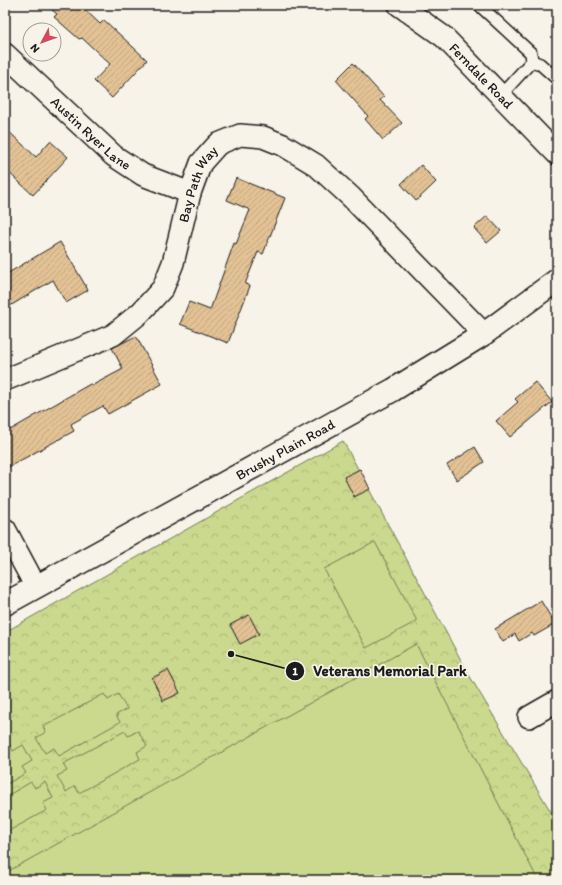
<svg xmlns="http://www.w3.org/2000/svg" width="562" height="885" font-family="Itim,sans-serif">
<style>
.park{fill:url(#park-crowns);stroke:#737a54}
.pitch{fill:#cad98d;stroke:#737a54}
.building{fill:url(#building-hatch);stroke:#1c1c1c}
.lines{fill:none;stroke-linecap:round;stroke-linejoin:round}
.lane-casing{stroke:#1c1c1c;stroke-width:14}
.street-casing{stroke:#1c1c1c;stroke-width:24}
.secondary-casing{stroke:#1c1c1c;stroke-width:25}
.lane{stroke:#f7f3e8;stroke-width:11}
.street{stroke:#f7f3e8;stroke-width:21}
.secondary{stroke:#f7f3e8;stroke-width:22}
.labels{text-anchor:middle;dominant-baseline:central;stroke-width:3.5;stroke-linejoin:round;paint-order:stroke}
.street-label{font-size:14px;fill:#1c1c1c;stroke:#f7f3e8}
.leader{fill:none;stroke:#1c1c1c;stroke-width:1.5}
.callout-dot{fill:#1c1c1c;stroke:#f7f3e8;stroke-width:1.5}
.mark-label{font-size:12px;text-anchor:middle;font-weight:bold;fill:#fff}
.callout-label{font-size:15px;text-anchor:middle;font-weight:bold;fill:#1c1c1c;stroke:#f7f3e8;stroke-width:3.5;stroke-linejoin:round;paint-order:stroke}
</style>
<defs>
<pattern id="park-crowns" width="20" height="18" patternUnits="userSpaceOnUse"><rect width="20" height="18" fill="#cad98d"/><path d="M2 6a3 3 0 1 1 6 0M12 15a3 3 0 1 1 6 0" fill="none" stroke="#adba79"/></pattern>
<pattern id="building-hatch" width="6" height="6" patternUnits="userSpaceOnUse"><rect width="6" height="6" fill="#e3c295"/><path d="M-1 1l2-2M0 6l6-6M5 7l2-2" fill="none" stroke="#c2a680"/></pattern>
</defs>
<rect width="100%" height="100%" fill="#f7f3e8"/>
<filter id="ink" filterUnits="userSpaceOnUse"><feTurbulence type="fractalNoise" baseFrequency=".025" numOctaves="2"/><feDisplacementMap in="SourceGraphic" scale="8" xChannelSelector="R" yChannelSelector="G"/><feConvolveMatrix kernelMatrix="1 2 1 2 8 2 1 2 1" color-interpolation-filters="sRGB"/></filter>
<g filter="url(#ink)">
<path class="park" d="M343 441 469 675 557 822V880H5V632Z"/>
<path class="pitch" d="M375 542 417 621 366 648 324 569Z
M416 644 538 880H5V873Z
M104 694 108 700 118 694 127 709 116 715 120 722 59 756 54 748 45 753 36 738 46 732 43 727Z
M125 731 128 736 138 731 147 746 137 752 140 759 79 793 75 786 66 792 57 776 67 771 63 764Z
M10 745 13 751 23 745 32 761 22 767 26 773 5 785V748Z
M31 782 35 788 45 782 53 798 43 803 47 810 5 833V797Z"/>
<path class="building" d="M46 5H80L100 24 104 20 147 60 112 98 94 81 110 64 82 38 79 39 54 17 57 14Z
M353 63 384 97 380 100 402 123 383 140 365 119 368 116 336 80Z
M5 128 36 157 50 141 68 157 33 195 5 169Z
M421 165 436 182 416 201 401 184Z
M236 178 285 198 263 254 258 252 245 284 250 286 228 343 180 324 189 302 210 310 234 243 236 244 250 210 227 200Z
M487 216 501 231 487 243 474 228Z
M60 242 88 290 66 303 53 280 5 309V275Z
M136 336 162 384 108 414 103 406 71 424 74 431 5 469V433L90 384 93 385 123 369 112 348Z
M535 382 552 402 510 437 496 421 518 402 515 399Z
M475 447 484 462 457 480 447 465Z
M360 469 370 489 354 497 344 477Z
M541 601 555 624 534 636 532 633 519 641 515 634 503 642 495 629Z
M249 615 259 634 240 644 230 625Z
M168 670 180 693 163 701 152 678Z"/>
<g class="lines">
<defs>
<path id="lane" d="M479 5 531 53 532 61 500 96
M532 61 540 64 557 79"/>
<g id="street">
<path id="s1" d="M399 5 444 37 557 154"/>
<path id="s2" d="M5 54 114 156 143 175 190 193"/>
<path id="s3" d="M5 380 113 335 140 313 163 288 173 263 190 193 201 163 218 144 240 135 263 137 283 145 316 165 351 197 484 334"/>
<path d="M5 529 36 587"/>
<path d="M529 717 557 701"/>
</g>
<g id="secondary">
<path id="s4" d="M5 604 393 390 484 334 557 280"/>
</g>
</defs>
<use href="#lane" class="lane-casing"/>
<use href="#street" class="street-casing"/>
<use href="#secondary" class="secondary-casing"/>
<use href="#lane" class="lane"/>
<use href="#street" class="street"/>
<use href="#secondary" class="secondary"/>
</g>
</g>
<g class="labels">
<g class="street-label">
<text stroke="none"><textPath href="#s1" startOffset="109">Ferndale Road</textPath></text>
<text stroke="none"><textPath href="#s2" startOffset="117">Austin Ryer Lane</textPath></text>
<text stroke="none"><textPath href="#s3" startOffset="296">Bay Path Way</textPath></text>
<text stroke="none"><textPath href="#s4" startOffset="320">Brushy Plain Road</textPath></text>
</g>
</g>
<path class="leader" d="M231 654L295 671"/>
<g class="callout-dot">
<circle cx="231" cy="654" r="4"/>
<circle cx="295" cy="671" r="10"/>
</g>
<g class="mark-label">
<text x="295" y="675">1</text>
</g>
<g class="callout-label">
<text x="390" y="676">Veterans Memorial Park</text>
</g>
<rect width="562" height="885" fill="none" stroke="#f7f3e8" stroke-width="20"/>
<rect x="10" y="10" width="542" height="865" fill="none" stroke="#1c1c1c" stroke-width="1.5" filter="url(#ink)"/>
<g transform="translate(42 42) rotate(229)"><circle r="19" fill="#f7f3e8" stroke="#9f9d96"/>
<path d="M0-3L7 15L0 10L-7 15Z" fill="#d1495b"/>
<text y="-6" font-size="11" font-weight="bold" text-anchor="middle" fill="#1c1c1c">N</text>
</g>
</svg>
